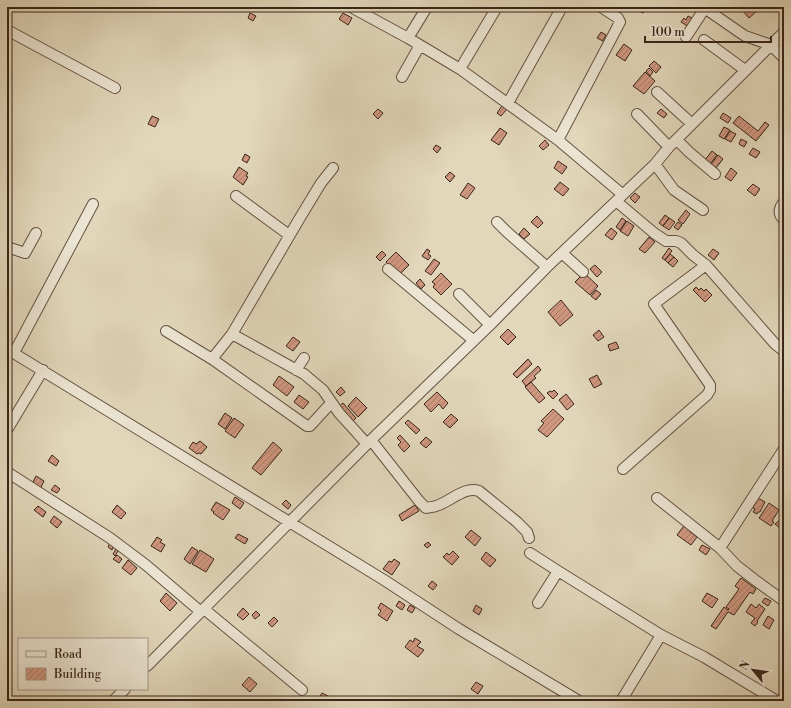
<svg xmlns="http://www.w3.org/2000/svg" width="791" height="708" font-family="'Libre Bodoni',serif">
<style>
.building{fill:url(#building-hatch);stroke:#3a2519}
.lines{fill:none;stroke-linecap:round;stroke-linejoin:round}
.minor-casing{stroke:#645242;stroke-width:12}
.minor{stroke:#ece5d3;stroke-width:10}
</style>
<defs>
<pattern id="building-hatch" width="6" height="6" patternUnits="userSpaceOnUse"><rect width="6" height="6" fill="#d19881"/><path d="M-1 1l2-2M0 6l6-6M5 7l2-2" fill="none" stroke="#ab7c69"/></pattern>
</defs>
<rect width="100%" height="100%" fill="#e2d7bb"/>
<filter id="stains"><feTurbulence type="fractalNoise" baseFrequency=".005" numOctaves="4"/><feColorMatrix values="0 0 0 0 .2 0 0 0 0 .09 0 0 0 0 .02 0 0 0 .5 -.17"/></filter>
<radialGradient id="worn" r=".72"><stop offset=".6" stop-color="#630" stop-opacity="0"/><stop offset="1" stop-color="#630" stop-opacity=".3"/></radialGradient>
<path class="building" d="M252 7H260L258 11Z
M636 7H646L643 13 635 8Z
M743 7H754L757 11 749 18 741 9Z
M250 13 256 16 253 21 248 18Z
M343 13 352 18 348 25 339 19Z
M688 16 694 19 689 27 681 22 684 18 686 20Z
M601 32 606 35 603 41 597 38Z
M624 44 632 50 625 61 616 55Z
M654 61 661 67 656 73 649 66Z
M649 68 653 72 650 76 646 71Z
M645 72 655 81 644 94 633 86Z
M502 106 507 109 501 116 497 113Z
M378 109 383 113 378 119 373 114Z
M661 109 667 114 664 118 657 113Z
M723 113 731 118 728 123 720 118Z
M152 116 159 119 155 127 148 124Z
M739 116 758 131 765 122 769 125 756 141 733 123Z
M724 127 730 130 724 139 719 136Z
M500 128 507 133 499 145 491 140Z
M730 131 736 134 731 142 725 139Z
M741 139 747 142 744 147 739 144Z
M545 140 549 145 543 150 539 146Z
M436 145 441 148 437 153 433 149Z
M753 148 760 152 756 158 749 154Z
M712 151 717 155 710 164 705 160Z
M245 154 250 157 247 163 242 160Z
M718 155 723 159 716 168 711 164Z
M558 161 567 167 562 174 554 168Z
M239 167 248 173 246 176 248 177 243 185 233 177Z
M731 168 737 173 731 181 725 177Z
M450 172 455 176 450 182 445 177Z
M560 182 569 189 563 196 554 189Z
M468 183 475 188 467 199 460 195Z
M753 184 760 189 755 196 747 190Z
M635 193 640 197 635 203 630 198Z
M686 210 690 214 683 224 678 220Z
M665 215 669 218 663 226 659 223Z
M537 216 543 223 538 228 531 222Z
M622 218 626 221 620 230 616 227Z
M669 218 675 222 669 230 663 226Z
M627 221 634 226 628 236 620 231Z
M678 222 682 225 678 230 674 227Z
M524 228 530 234 524 239 519 234Z
M611 228 617 233 612 240 605 235Z
M649 237 655 242 645 253 639 249Z
M669 248 672 251 665 260 662 258Z
M427 249 430 251 428 254 431 256 428 260 422 256Z
M713 249 719 253 714 260 708 255Z
M382 251 386 255 380 261 376 257Z
M396 252 409 265 399 275 386 262Z
M670 254 674 257 668 263 665 260Z
M674 257 678 261 673 267 668 263Z
M434 259 440 263 431 275 425 271Z
M595 265 602 272 597 277 590 269Z
M441 273 452 284 441 295 433 287 435 284 432 282Z
M584 273 598 286 590 295 575 282Z
M420 279 425 285 421 289 416 283Z
M696 287 699 290 701 288 704 291 706 289 712 295 705 302 693 290Z
M596 290 601 294 596 300 591 296Z
M561 300 573 315 560 326 548 312Z
M508 329 516 337 508 345 500 337Z
M599 330 604 337 598 341 593 335Z
M293 337 300 342 293 351 286 346Z
M616 342 619 348 610 351 608 345Z
M528 359 532 364 517 378 513 374Z
M538 366 541 370 534 376 536 378 526 386 522 381Z
M597 375 602 384 594 388 589 379Z
M279 376 294 387 287 396 273 385Z
M531 382 545 398 539 403 525 387Z
M341 387 345 392 340 396 336 392Z
M554 390 558 394 553 399 547 393 550 391 552 392Z
M437 392 448 403 443 409 439 404 431 412 424 404Z
M566 394 574 404 567 410 559 400Z
M299 395 309 402 303 409 294 402Z
M356 397 367 408 358 417 348 406Z
M343 403 356 418 351 423 337 408Z
M553 409 564 419 547 437 538 430 544 423 541 421Z
M225 413 232 418 225 429 218 424Z
M451 414 458 420 450 428 443 422Z
M234 418 244 425 235 438 225 431Z
M408 420 420 430 416 434 405 423Z
M400 435 410 446 404 452 398 445 401 442 397 438Z
M426 437 432 442 426 448 420 443Z
M200 441 207 447 201 454 199 453 197 454 189 448 193 442 196 444Z
M273 442 282 450 261 475 252 468Z
M52 455 59 461 56 466 48 461Z
M36 476 44 481 40 489 32 484Z
M55 485 60 489 57 493 51 490Z
M235 497 244 503 240 509 232 503Z
M756 497 765 502 760 512H758L757 514 753 512 755 509 753 508 755 503 753 502Z
M286 500 291 505 288 509 282 504Z
M216 502 230 510 223 520 213 513 214 512 211 510Z
M769 503 779 510 772 521 774 522 771 526 759 518Z
M117 505 126 513 121 519 112 512Z
M415 505 419 511 402 521 399 515Z
M38 506 46 512 43 517 34 510Z
M54 516 62 522 57 528 50 522Z
M780 520 784 524V526L781 529 775 524Z
M686 523 691 527 689 531 697 537 691 545 677 535Z
M471 530 481 538 475 546 465 537Z
M238 534 248 539 245 544 235 538Z
M157 537 162 540 160 542 165 545 161 552 151 546Z
M428 542 431 545 427 548 424 545Z
M110 543 114 546 112 550 108 547Z
M702 545 710 549 706 555 699 550Z
M192 547 198 551 190 564 184 559Z
M116 549 118 551 115 556 113 554Z
M200 550 214 559 206 572 192 564Z
M453 551 459 557 452 565 443 557 447 553 449 555Z
M486 552 496 560 490 567 481 559Z
M117 555 122 559 119 563 113 559Z
M394 559 400 563 392 575 383 569 389 561 392 562Z
M128 560 137 568 131 575 122 568Z
M741 578 756 589 753 594 750 592 734 615 728 612 716 629 711 626 724 607 728 610 729 609 726 607 739 589 735 586Z
M432 581 437 585 433 590 428 586Z
M166 593 177 603 170 611 160 601Z
M707 593 718 599 712 608 702 601Z
M765 598 771 601 768 606 762 602Z
M399 601 405 605 402 610 396 606Z
M381 603 393 611 387 621 378 615 381 611 378 608Z
M751 604 756 608 759 604 765 609 757 621 758 622 755 626 751 623 755 618 746 612Z
M410 605 415 608 412 613 407 610Z
M476 605 482 609 479 615 473 611Z
M243 608 249 614 243 620 237 615Z
M256 611 260 615 255 619 252 615Z
M768 616 774 620 769 629 763 625Z
M274 617 278 621 272 627 268 623Z
M415 638 421 642 417 646 424 650 418 657 405 647 410 640 413 642Z
M249 677 257 684 250 692 242 685Z
M476 682 483 686 478 694 471 689Z
M322 693 330 697 327 701 318 700Z"/>
<g class="lines">
<defs>
<path id="minor" d="M351 7 408 38 460 69 558 140 622 194
M703 7 745 36 771 45 784 58
M7 30 115 88
M686 37 705 8
M408 38 427 7
M704 40 745 70
M460 69 497 7
M402 77 420 45
M657 92 692 124
M508 103 562 7
M637 114 669 147
M558 140 620 22 618 18 601 7
M677 140 689 152 715 174
M655 164 674 190 703 210
M236 196 289 235
M616 201 654 233 666 241H676L681 243 693 255 706 265 775 344 784 351
M784 202C778 209 778 214 784 220
M497 222 507 232 547 267
M7 247 25 253 36 233
M562 253 583 272
M388 269 473 340
M459 294 490 325
M166 331 212 359 307 426H310L331 403
M232 334 304 374 323 390 339 413 367 444
M7 349 384 580 459 629 579 701
M14 353 93 204
M212 359 232 334 298 221 321 183 333 168
M296 370 304 358
M7 430 43 370
M371 440 419 501 426 508C430 507 433 507 436 506 450 502 464 486 479 491L517 522 527 532 529 538
M623 469 707 395 710 390V385L654 304 706 265
M7 472 110 538 146 565 201 612
M657 498 720 548 737 566 755 580 784 601
M720 548 784 449
M530 553 558 571 538 603
M558 571 661 635 704 657 777 701
M204 609 302 690
M147 666 371 440 490 325 547 267 655 164 669 147 784 32
M113 701 125 689
M621 701 661 635"/>
</defs>
<use href="#minor" class="minor-casing"/>
<use href="#minor" class="minor"/>
</g>
<rect width="791" height="708" fill="none" stroke="#e2d7bb" stroke-width="24"/>
<rect x="8" y="8" width="775" height="692" fill="none" stroke="#3a2519" stroke-width="2"/>
<rect x="12" y="12" width="767" height="684" fill="none" stroke="#3a2519"/>
<rect x="18" y="638" width="130" height="52" fill="#ece5d3" stroke="#a59889"/>
<rect x="26" y="651" width="20" height="6" fill="#ece5d3" stroke="#a59889"/>
<text x="54" y="658" font-size="12" fill="#3a2519">Road</text>
<rect x="26" y="668" width="20" height="12" fill="url(#building-hatch)" stroke="#a59889"/>
<text x="54" y="678" font-size="12" fill="#3a2519">Building</text>
<g transform="translate(753 670) rotate(299)" stroke="#ece5d3" stroke-width="3" paint-order="stroke">
<path d="M0-3L7 15L0 10L-7 15Z" fill="#3a2519"/>
<text y="-6" font-size="11" font-weight="bold" text-anchor="middle" fill="#3a2519">N</text>
</g>
<path d="M645 36v6h126v-6" fill="none" stroke="#3a2519" stroke-width="2"/>
<text x="651" y="36" font-size="12" fill="#3a2519" stroke="#ece5d3" stroke-width="3" paint-order="stroke">100 m</text>
<rect width="100%" height="100%" filter="url(#stains)"/>
<rect width="100%" height="100%" fill="url(#worn)"/>
</svg>
